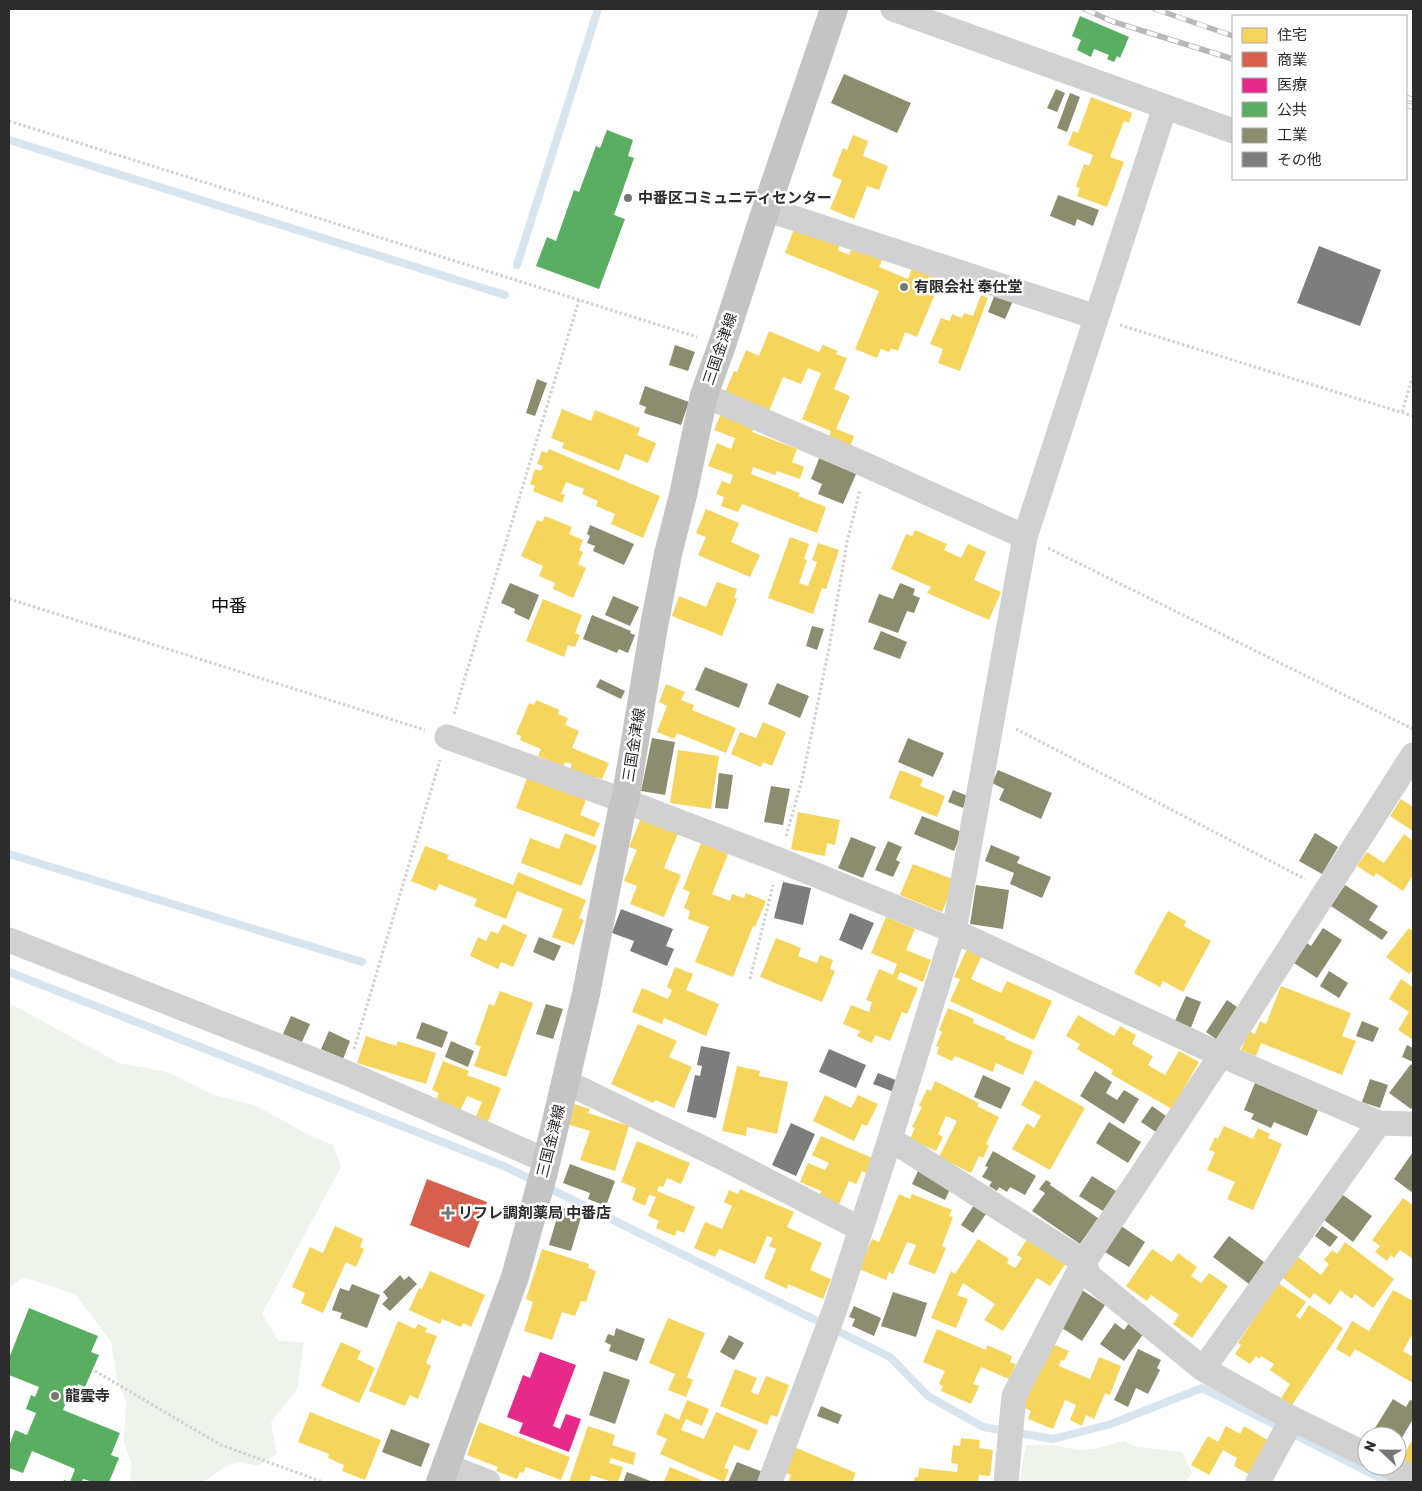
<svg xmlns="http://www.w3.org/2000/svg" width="1422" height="1491" font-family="Rubik,'Noto Sans JP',sans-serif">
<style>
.green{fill:#eef3eb}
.homes{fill:#f6d55c}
.shops{fill:#d6604d}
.health{fill:#e7298a}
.public{fill:#5aae61}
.industry{fill:#8c8c6e}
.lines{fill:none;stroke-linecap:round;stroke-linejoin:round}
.stream{stroke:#d8e4ee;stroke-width:8}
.building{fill:#7d7d7d}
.path{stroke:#d1d1d1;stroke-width:3;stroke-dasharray:2.5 2.5;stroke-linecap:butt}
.minor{stroke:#d1d1d1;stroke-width:25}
.major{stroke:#c4c4c4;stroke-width:28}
.rail-casing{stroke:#b8b8b8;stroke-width:5.5}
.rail{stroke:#fff;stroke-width:4;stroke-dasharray:11;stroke-linecap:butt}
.poi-dot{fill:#767676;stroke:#fff;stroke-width:2}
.labels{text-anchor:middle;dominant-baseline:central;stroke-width:5;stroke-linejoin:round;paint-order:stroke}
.poi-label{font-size:15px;font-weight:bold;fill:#2c2c2c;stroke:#fff;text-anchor:start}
.street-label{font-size:15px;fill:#2c2c2c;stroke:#fff}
.quarter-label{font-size:18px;fill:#000;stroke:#fff}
</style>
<rect width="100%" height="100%" fill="#fff"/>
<path class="green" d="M9 1005 15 1006 119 1063 168 1072 214 1095 257 1106 307 1134 333 1145 341 1167 262 1314 279 1341 304 1342 297 1389 271 1422 277 1454 258 1466 239 1462 228 1465 203 1482H130L131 1462 124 1442 126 1402 117 1379 111 1342 75 1294 23 1277 9 1288Z
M1124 1441 1137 1447 1182 1452 1192 1473 1186 1482H1019L1026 1445H1052L1080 1450 1098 1448Z"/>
<path class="homes" d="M1091 97 1132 113 1129 123 1124 121 1110 157 1124 162 1107 207 1077 196 1080 188 1076 187 1084 164 1089 166 1093 155 1068 145 1073 131 1078 133Z
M853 135 868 141 863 156 888 166 879 190 867 186 854 219 830 209 842 180 832 176 843 148 847 150Z
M794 229 841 243 838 250 849 255 853 245 883 257 879 267 908 279 913 266 942 277 917 337 905 332 898 351 891 348 889 352 881 349 877 358 855 349 879 291 785 253Z
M981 295 988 298 960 371 938 363 943 349 930 344 941 318 950 321 952 314 962 318 964 313 973 316Z
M769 331 819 352 823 345 838 351 836 354 847 358 834 389 850 396 836 429 854 436 850 447 829 438 831 431 802 419 821 373 808 368 801 384 783 377 769 411 725 393 734 371 737 372 746 350 759 356Z
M562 409 591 421 595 410 640 428 637 435 656 443 648 463 625 454 619 471 562 448 564 443 551 438Z
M721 414 755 426 752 432 797 449 792 462 804 467 800 479 777 471 775 475 753 467 751 474 800 493 798 496 826 507 817 533 742 504 738 512 721 506 724 497 716 494 722 481 730 484 733 475 708 466 717 443 731 449 735 438 714 430Z
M549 449 660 496 643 538 611 524 615 514 596 506 598 501 582 494 584 489 566 482 561 494 565 495 562 503 533 491 535 486 530 484 535 469 541 471 543 466 537 464 542 451 547 453Z
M706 509 739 523 731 542 760 555 750 577 698 555 706 537 696 533Z
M545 516 572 527 569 534 583 540 579 550 583 552 578 564 586 568 573 598 553 589 555 583 539 576 543 566 521 556 537 520 542 522Z
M915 530 947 544 944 550 961 558 968 544 986 552 974 580 1001 592 989 620 927 593 931 587 891 569 906 534 912 536Z
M790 537 809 544 804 559 807 560 799 583 808 586 817 562 812 560 818 543 839 550 826 589 822 588 813 614 768 598Z
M717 582 737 589 734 598 737 599 722 636 672 616 679 596 706 607Z
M543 599 582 615 575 633 580 635 575 647 568 645 564 657 526 641Z
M666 684 685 692 681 700 694 705 692 710 736 728 726 753 677 733 674 739 657 732 667 706 659 702Z
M536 700 560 710 558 714 568 718 565 725 579 731 572 748 609 763 602 779 596 777 594 781 569 771 572 764 565 762 563 766 538 756 541 749 520 740 521 736 516 734 529 703 534 705Z
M763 722 786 732 772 766 763 762 761 767 731 754 740 732 756 738Z
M678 750 719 756 711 809 670 803Z
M900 770 923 779 920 786 945 796 937 817 889 798Z
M527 778 586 800 580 815 600 823 594 837 516 808Z
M1401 799 1413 807V831L1390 816Z
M798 812 840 820 835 845 827 843 825 856 791 849Z
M641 818 678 833 664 868 681 875 664 917 630 904 637 886 624 881 637 850 629 847Z
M565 833 597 846 581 886 521 863 530 838 559 849Z
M1404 834 1413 841V875L1403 891 1376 873 1374 877 1357 866 1367 852 1384 863Z
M701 843 728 854 712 894 730 901 732 894 744 898 746 893 766 901 755 927 753 926 733 977 695 962 709 927 688 919 690 911 684 908 690 892 683 889Z
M425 846 449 855 447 859 513 885 518 872 586 900 579 918 584 920 574 945 552 937 563 909 517 891 506 919 474 906 477 899 439 884 436 891 411 881Z
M913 864 955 880 942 912 900 895Z
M1168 911 1186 921 1184 926 1211 941 1183 992 1163 981 1160 987 1134 973Z
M886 917 915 929 906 950 931 960 923 982 900 972 897 979 918 988 907 1014 902 1012 890 1041 875 1035 872 1043 857 1036 860 1031 843 1024 851 1005 869 1012 872 1002 866 1000 879 969 893 975 897 964 871 953Z
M503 924 527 935 513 967 501 962 498 969 470 956 478 937 486 941 491 931 498 934Z
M1409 928 1413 931V970L1409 974 1386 957Z
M776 938 801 948 798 956 817 963 820 955 833 960 830 969 835 971 822 1002 760 977Z
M967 949 982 955 971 979 1001 993 1007 981 1052 1001 1034 1040 950 1001 960 979 954 977Z
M675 967 693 974 686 990 719 1004 706 1036 664 1018 662 1024 632 1012 642 988 668 999 672 990 667 987Z
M1401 979 1413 987V1040L1398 1030 1409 1012 1389 999Z
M1281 986 1351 1013 1342 1036 1356 1041 1342 1075 1261 1043 1256 1056 1241 1050 1249 1031 1255 1034 1260 1021 1266 1024Z
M500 991 533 1003 506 1077 474 1066 481 1047 475 1044 489 1004 494 1006Z
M948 1008 974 1019 973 1023 1006 1037 1005 1039 1033 1051 1023 1075 996 1063 993 1072 955 1056 952 1061 937 1054 939 1047 936 1046 942 1032 939 1030Z
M1078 1015 1114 1036 1120 1026 1136 1035 1132 1044 1153 1056 1148 1065 1165 1075 1179 1051 1199 1062 1172 1109 1111 1074 1113 1070 1077 1049 1080 1044 1066 1036Z
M638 1024 677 1041 669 1057 692 1067 674 1108 655 1100 653 1103 611 1084Z
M366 1036 396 1046 398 1041 436 1053 426 1084 357 1063Z
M443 1061 469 1071 467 1075 501 1088 487 1124 475 1119 482 1102 467 1096 460 1111 435 1102 439 1093 432 1090Z
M737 1066 760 1071 759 1076 788 1082 777 1134 747 1127 746 1136 722 1131Z
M1035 1080 1085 1108 1050 1170 1012 1149 1027 1123 1034 1128 1041 1116 1021 1105Z
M935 1081 979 1103 977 1106 999 1117 986 1144 989 1145 983 1158 979 1156 971 1173 939 1157 957 1121 946 1116 938 1134 943 1137 936 1151 910 1139 915 1128 912 1127 922 1107 919 1106 927 1089 931 1091Z
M825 1095 851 1108 858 1095 878 1104 867 1126 862 1124 854 1141 813 1121Z
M574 1104 590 1109 588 1113 629 1126 615 1171 580 1160 590 1131 567 1124Z
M1224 1126 1253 1139 1258 1128 1270 1134 1268 1138 1282 1144 1253 1210 1227 1199 1235 1182 1207 1170 1215 1152 1209 1150 1215 1137 1218 1139Z
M821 1136 872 1158 866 1173 862 1171 856 1184 849 1181 839 1204 819 1196 821 1191 800 1182 808 1163 825 1170 829 1163 812 1155Z
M637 1141 690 1163 681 1184 667 1178 663 1187 659 1186 657 1191 695 1207 684 1233 677 1230 675 1236 656 1228 659 1221 648 1216 656 1197 649 1195 645 1206 632 1200 636 1188 621 1182Z
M740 1189 794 1212 787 1227 822 1243 810 1270 831 1279 823 1299 788 1284 787 1289 764 1278 776 1249 769 1246 773 1238 767 1236 755 1264 719 1249 715 1257 694 1248 705 1222 722 1229 732 1206 724 1202 729 1190 738 1194Z
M899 1194 910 1199 912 1194 952 1210 949 1216 953 1217 942 1246 946 1248 935 1274 908 1264 916 1245 907 1242 893 1274 889 1272 886 1280 859 1269 872 1239 879 1242Z
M1403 1198 1413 1205V1259L1400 1250 1394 1258 1391 1255 1387 1261 1375 1252 1380 1246 1372 1240Z
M335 1226 363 1239 360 1247 364 1249 356 1267 346 1262 323 1313 301 1303 305 1293 292 1287 310 1247 323 1253Z
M1029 1236 1067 1262 1050 1286 1037 1278 1003 1331 984 1320 995 1304 963 1283 957 1295 968 1299 956 1328 931 1318 951 1271 955 1274 978 1239 1009 1259 1007 1263 1015 1268 1022 1258 1017 1255Z
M1345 1242 1394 1279 1373 1308 1355 1294 1352 1299 1340 1290 1330 1305 1314 1293 1310 1299 1283 1278 1298 1257 1321 1275 1329 1264 1324 1260 1332 1250 1337 1254Z
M542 1249 589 1264 588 1268 596 1271 586 1302 581 1301 575 1316 562 1312 552 1340 524 1331 533 1302 526 1299Z
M1152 1249 1172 1262 1178 1253 1197 1267 1191 1276 1201 1283 1209 1273 1228 1286 1192 1338 1173 1324 1179 1315 1151 1295 1147 1301 1126 1286Z
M430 1271 485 1295 471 1327 463 1323 461 1327 442 1319 440 1324 409 1310 419 1288 422 1289Z
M1278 1283 1306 1302 1296 1316 1300 1319 1309 1305 1343 1328 1290 1408 1280 1400 1290 1384 1270 1370 1274 1364 1261 1356 1260 1359 1256 1356 1250 1364 1235 1354 1241 1345 1238 1343Z
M1393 1290 1413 1301V1333L1403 1351 1413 1357V1383L1355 1349 1350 1357 1336 1349 1352 1321 1369 1331Z
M668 1318 705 1333 687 1377 693 1380 686 1397 668 1390 675 1374 649 1363Z
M398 1321 415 1329 418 1324 427 1328 425 1332 437 1336 426 1363 431 1366 418 1399 410 1395 405 1406 369 1391Z
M937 1329 986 1350 987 1345 1012 1356 1010 1362 1016 1364 1009 1379 981 1367 973 1384 979 1386 971 1404 941 1391 943 1386 939 1384 945 1371 923 1362Z
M341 1342 361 1351 357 1359 375 1368 359 1403 321 1386Z
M1050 1343 1069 1351 1064 1361 1061 1360 1059 1366 1090 1379 1099 1357 1121 1366 1110 1395 1105 1393 1094 1419 1086 1415 1082 1426 1070 1420 1076 1405 1065 1400 1053 1429 1028 1419 1031 1411 1023 1407Z
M735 1369 757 1378 751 1392 758 1395 766 1376 789 1385 777 1417 771 1415 767 1425 720 1406Z
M687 1400 709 1409 702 1426 686 1419 681 1430 704 1439 716 1412 758 1430 749 1451 734 1445 724 1468 729 1470 724 1482 660 1454 667 1439 656 1434 665 1413 679 1420Z
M310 1412 381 1440 365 1480 342 1471 344 1465 328 1458 329 1454 298 1442Z
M479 1422 570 1457 561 1480 526 1467 523 1473 520 1472 517 1479 496 1471 498 1467 467 1455Z
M588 1426 615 1435 612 1445 636 1453 633 1465 611 1458 609 1463 623 1467 618 1482H612L591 1475 589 1482H569Z
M1226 1426 1240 1434 1244 1426 1269 1441 1250 1475 1234 1466 1237 1458 1223 1450 1209 1475 1191 1465 1208 1436 1218 1442Z
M961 1438 980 1440 979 1448 993 1450 990 1476 979 1475 978 1482H914L915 1477H918L919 1468 957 1472 958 1464 951 1463 953 1445 960 1446Z
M1413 1438V1465L1402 1459Z
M794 1447 856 1473 852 1482H788L791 1475 783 1472Z
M670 1467 701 1480 700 1482H664Z"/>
<path class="shops" d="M427 1179 487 1202 469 1248 410 1225Z"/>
<path class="health" d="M540 1352 576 1365 553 1426 560 1429 566 1414 581 1419 569 1452 519 1433 523 1423 507 1417 523 1375 530 1378Z"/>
<path class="public" d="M1080 16 1129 37 1120 58 1117 56 1114 62 1107 59 1109 55 1094 49 1091 57 1077 50 1081 40 1072 36Z
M607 130 633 140 628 156 634 158 614 215 625 219 599 289 536 266 547 237 556 241 574 190 579 192 596 146 600 148Z
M29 1308 98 1336 91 1352 99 1355 85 1387 78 1384 72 1400 68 1398 63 1410 120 1433 111 1455 119 1458 109 1482H93L83 1479 82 1482H63L64 1480 70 1482 75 1469 32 1451 23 1473 9 1468V1446L15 1430 27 1435 36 1413 26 1409 31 1395 35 1397 39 1387 9 1375V1358Z"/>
<path class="industry" d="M844 74 911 103 897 133 831 103Z
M1056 89 1065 93 1057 112 1047 108Z
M1070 93 1080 97 1067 132 1057 128Z
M1058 195 1099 210 1093 226 1077 219 1075 226 1050 216Z
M995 294 1013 301 1005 319 988 312Z
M675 345 695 352 688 371 669 365Z
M537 379 547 383 535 416 526 413Z
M645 386 689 402 681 425 644 413 646 407 639 404Z
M820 456 857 472 843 504 818 494 822 484 811 479Z
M590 525 634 544 624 565 593 551 595 546 587 543 590 536 587 534Z
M510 583 539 595 529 620 514 613 515 609 501 603Z
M900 583 915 589 913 595 920 598 914 613 907 611 898 633 868 622 879 594 893 599Z
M613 596 639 607 630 626 605 615Z
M592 615 631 631 630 633 635 635 628 653 619 649 617 653 583 639Z
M812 626 824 629 817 650 806 646Z
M881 631 907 642 900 659 873 649Z
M705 667 748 684 739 708 695 690Z
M600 679 625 691 621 699 596 687Z
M777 683 809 696 800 718 768 704Z
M652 738 675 742 665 795 641 791Z
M908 738 944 753 933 777 898 762Z
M998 770 1052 793 1041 819 999 800 1004 789 992 783Z
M719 773 733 775 728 809 715 808Z
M771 786 790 789 783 825 764 822Z
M953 790 968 796 963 808 948 802Z
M922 816 962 832 954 851 914 834Z
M1315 833 1338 847 1322 874 1299 861Z
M851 837 876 847 863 878 838 868Z
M888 841 902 847 896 860 900 862 893 877 875 870Z
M991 845 1020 857 1017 863 1051 877 1042 898 1010 884 1014 873 985 861Z
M976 885 1009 890 1003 929 970 924Z
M1345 885 1378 906 1369 920 1388 932 1382 940 1331 906Z
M1323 928 1342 940 1317 978 1294 963 1307 943 1311 946Z
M539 937 561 946 554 961 533 952Z
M1329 971 1348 983 1339 998 1320 986Z
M1186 996 1201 1002 1190 1030 1174 1023Z
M1227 1000 1237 1007 1216 1039 1206 1032Z
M546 1004 563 1009 553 1039 536 1034Z
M291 1016 310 1024 302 1042 283 1034Z
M1362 1021 1379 1028 1373 1042 1356 1036Z
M422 1022 448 1032 442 1048 416 1038Z
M329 1031 350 1041 343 1059 321 1049Z
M451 1041 474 1051 468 1067 445 1057Z
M1407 1045 1413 1048V1062L1402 1057Z
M1411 1064 1413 1066V1106L1411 1109 1389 1093Z
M1095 1071 1112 1082 1106 1093 1117 1100 1124 1090 1139 1099 1124 1124 1080 1096Z
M983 1075 1011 1088 1001 1109 974 1097Z
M1370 1079 1388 1085 1380 1108 1362 1102Z
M1255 1083 1318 1110 1307 1136 1274 1122 1271 1128 1251 1119 1254 1114 1244 1110Z
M1152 1106 1166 1116 1156 1132 1141 1122Z
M1109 1122 1141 1142 1128 1163 1096 1143Z
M993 1151 1036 1176 1025 1195 1010 1187 1007 1192 999 1187 997 1191 989 1186 992 1182 982 1177 988 1167 985 1166Z
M1413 1152V1193L1394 1179Z
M570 1164 615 1181 606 1206 588 1199 590 1193 563 1183Z
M918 1171 951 1187 945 1200 912 1184Z
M1092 1176 1116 1191 1103 1211 1079 1196Z
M1046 1180 1051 1183 1050 1185 1098 1218 1080 1244 1032 1211 1045 1193 1039 1189Z
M1343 1195 1372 1216 1353 1242 1324 1220Z
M976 1202 988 1211 973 1233 961 1225Z
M560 1207 582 1214 571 1251 549 1245Z
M1121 1226 1145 1242 1129 1267 1105 1252Z
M1322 1226 1338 1237 1330 1247 1315 1236Z
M1229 1236 1264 1262 1249 1284 1213 1257Z
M400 1275 404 1280 409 1276 417 1284 390 1311 382 1304 388 1298 383 1292Z
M352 1284 380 1295 367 1328 340 1318 342 1313 332 1310 340 1288 349 1291Z
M1082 1290 1105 1305 1082 1341 1059 1326Z
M893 1292 927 1303 916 1337 881 1326Z
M854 1306 881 1318 874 1336 852 1326 855 1319 849 1317Z
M1115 1323 1124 1330 1129 1323 1144 1333 1124 1361 1100 1344Z
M616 1328 645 1339 637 1361 609 1351 611 1345 605 1342 608 1334 614 1336Z
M729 1335 744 1343 734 1360 720 1352Z
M1138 1349 1161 1360 1157 1368 1160 1370 1148 1394 1136 1388 1128 1407 1114 1400Z
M604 1371 630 1380 615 1424 589 1415Z
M1393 1399 1406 1407 1410 1400 1413 1401V1419L1397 1446V1436H1370Z
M821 1406 842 1415 838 1424 817 1416Z
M391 1429 430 1444 421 1467 382 1452Z
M737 1462 763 1472 759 1482H728Z
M627 1472 653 1482H623Z"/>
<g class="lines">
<path class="stream" d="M9 140 505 295
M517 265 598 9
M9 854 362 962
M9 972 506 1167 890 1357 928 1396 983 1427 1053 1439 1111 1424 1202 1388 1388 1482"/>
</g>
<path class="building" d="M1319 246 1381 270 1360 326 1297 303Z
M783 882 811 888 803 925 774 918Z
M621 909 673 929 666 946 674 949 667 966 630 951 634 941 612 933Z
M850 913 874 923 862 950 839 940Z
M701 1046 730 1052 716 1118 687 1112 695 1075 700 1076 702 1066 697 1065Z
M829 1049 866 1065 856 1088 819 1072Z
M878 1073 898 1081 894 1092 873 1084Z
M791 1123 815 1134 796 1176 772 1165Z"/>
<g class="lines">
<path class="path" d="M9 121 697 337
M1120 325 1413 416
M1402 412 1413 376
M1048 548 1413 729
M9 599 425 730
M454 714 579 300
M1016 729 1305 879
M786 836 802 780 829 648 847 542 860 490
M750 979 773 885
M354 1049 440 760
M95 1371 221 1445 323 1482"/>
<path class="minor" d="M893 9 1233 131
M766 209 1096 317
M704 395 866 465 1025 537
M447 737 625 801 779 860 954 931 1221 1055 1379 1123 1413 1124
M9 940 347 1073 547 1161
M566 1082 721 1157 861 1229
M890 1139 1084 1262 1089 1276 1203 1369 1291 1418 1367 1455
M1203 1369 1379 1123
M447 1466 488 1482
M1388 1466 1413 1478
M770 1482 835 1309 890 1139 954 931 1025 537 1165 107
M1006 1482 1014 1396 1084 1262 1221 1055 1413 755
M1258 1482 1289 1425 1291 1418"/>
<path class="major" d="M440 1482 515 1277 544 1172 586 994 622 809 625 801 654 626 668 554 683 495 704 395 722 345 766 209 834 9"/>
<defs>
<path id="rail" d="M1085 9 1111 21 1233 59
M1155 9 1233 36
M1406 97 1413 100
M1406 105 1413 107"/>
</defs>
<use href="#rail" class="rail-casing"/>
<use href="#rail" class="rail"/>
</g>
<g class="poi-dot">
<circle cx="628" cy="198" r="5"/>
<circle cx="904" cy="287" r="5"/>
<path d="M445.5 1205.5h5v5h5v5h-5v5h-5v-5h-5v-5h5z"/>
<circle cx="55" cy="1396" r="5"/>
</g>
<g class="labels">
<g class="poi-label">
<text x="638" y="198">中番区コミュニティセンター</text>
<text x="914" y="287">有限会社 奉仕堂</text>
<text x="458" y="1213">リフレ調剤薬局 中番店</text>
<text x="65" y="1396">龍雲寺</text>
</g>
<g class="street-label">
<text transform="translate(720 349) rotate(-71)">三国金津線</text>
<text transform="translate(634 745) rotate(-81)">三国金津線</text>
<text transform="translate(551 1141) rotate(-76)">三国金津線</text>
</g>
<g class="quarter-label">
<text x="229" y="606">中番</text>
</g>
</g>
<rect width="1422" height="1491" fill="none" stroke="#2c2c2c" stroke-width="20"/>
<rect x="1232" y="15" width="175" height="165" fill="#ffffff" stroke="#ababab"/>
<rect x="1242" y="28" width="25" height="15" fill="#f6d55c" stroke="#ababab"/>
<text x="1277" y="40" font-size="15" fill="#2c2c2c">住宅</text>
<rect x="1242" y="52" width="25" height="15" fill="#d6604d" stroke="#ababab"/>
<text x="1277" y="65" font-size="15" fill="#2c2c2c">商業</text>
<rect x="1242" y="78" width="25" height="15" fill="#e7298a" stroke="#ababab"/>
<text x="1277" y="90" font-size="15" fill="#2c2c2c">医療</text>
<rect x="1242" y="102" width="25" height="15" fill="#5aae61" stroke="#ababab"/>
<text x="1277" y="115" font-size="15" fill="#2c2c2c">公共</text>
<rect x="1242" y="128" width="25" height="15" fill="#8c8c6e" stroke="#ababab"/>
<text x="1277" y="140" font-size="15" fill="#2c2c2c">工業</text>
<rect x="1242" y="152" width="25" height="15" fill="#7d7d7d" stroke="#ababab"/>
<text x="1277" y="165" font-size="15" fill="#2c2c2c">その他</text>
<g transform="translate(1382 1451) rotate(292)"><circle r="24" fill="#ffffff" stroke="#ababab"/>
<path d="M0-4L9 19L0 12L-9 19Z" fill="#767676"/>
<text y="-8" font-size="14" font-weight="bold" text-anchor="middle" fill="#2c2c2c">N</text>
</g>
</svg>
